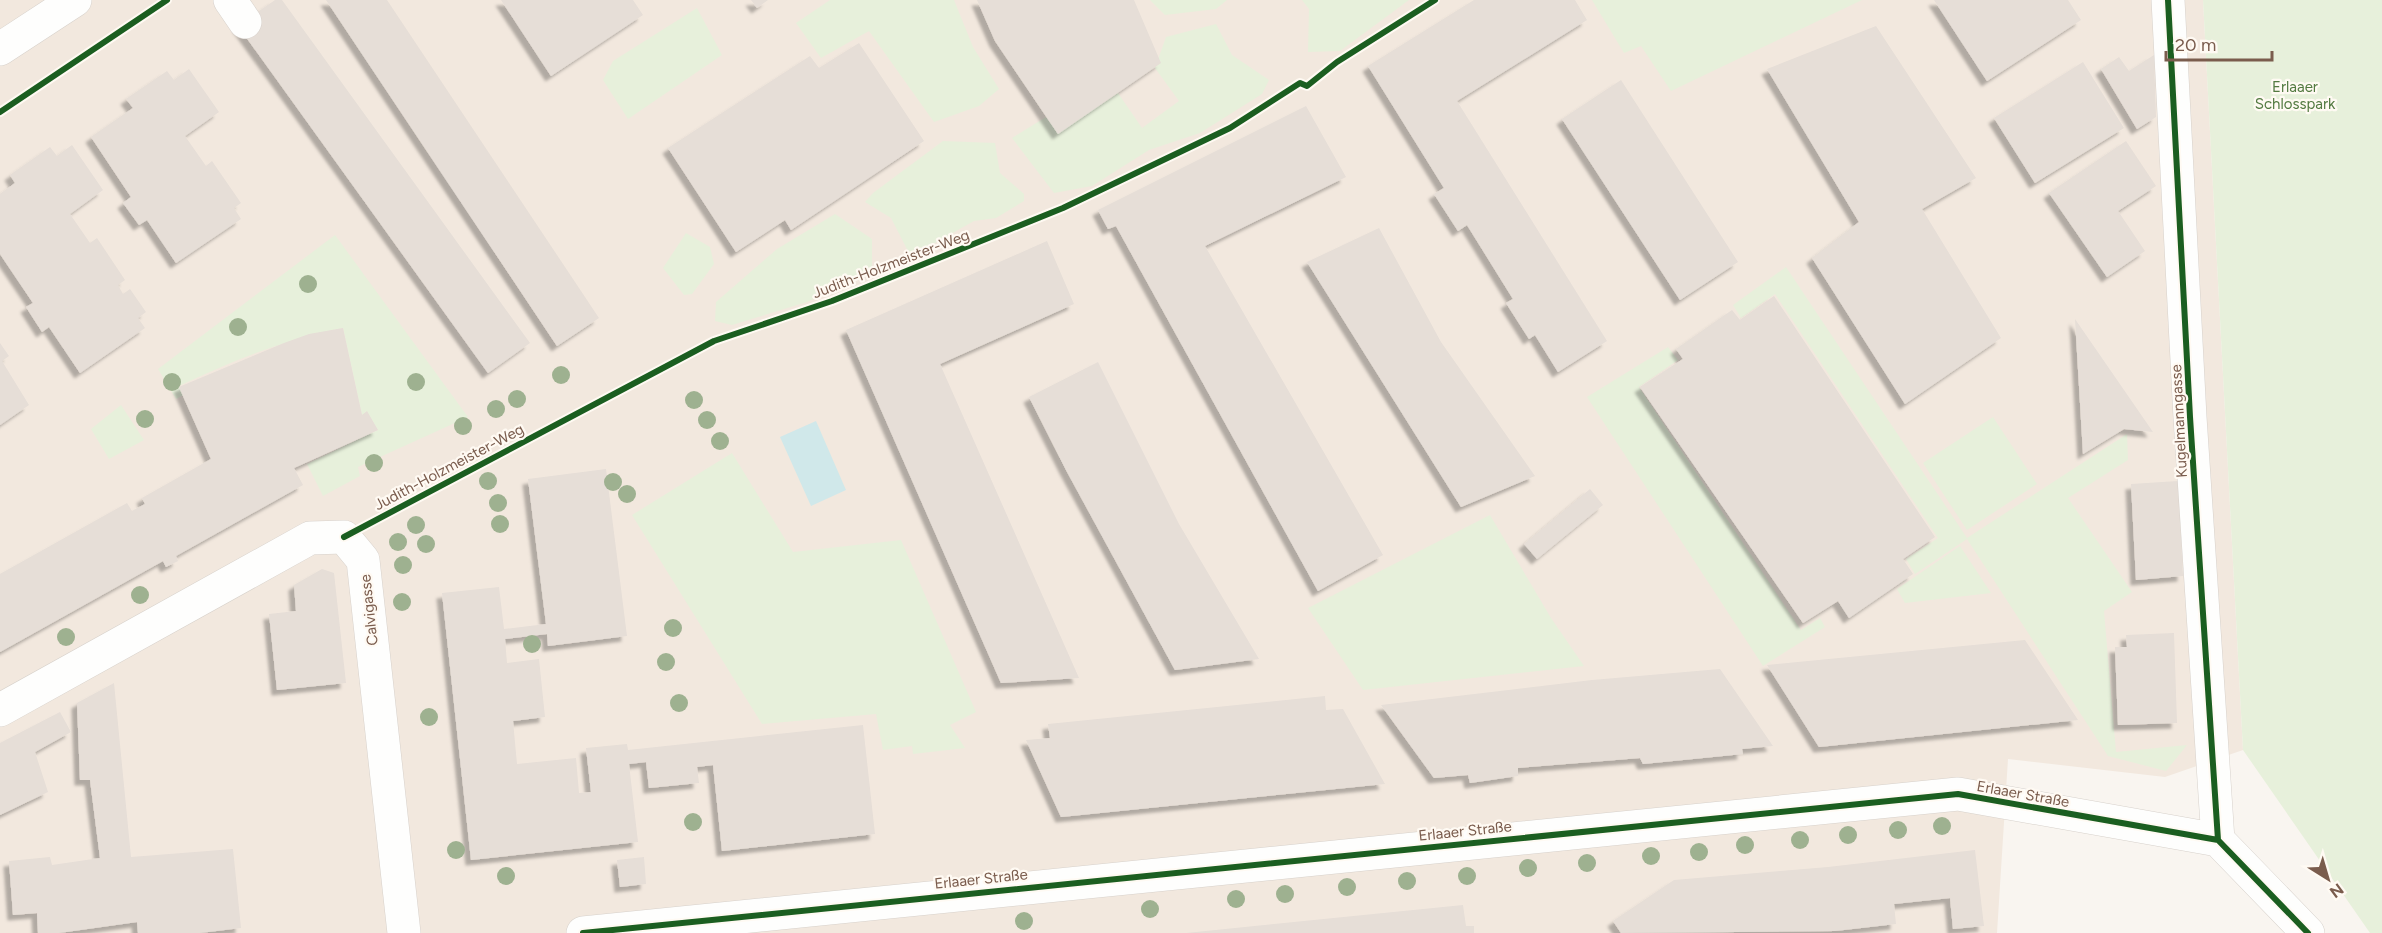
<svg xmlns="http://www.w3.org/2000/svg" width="2382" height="933" font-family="Figtree,sans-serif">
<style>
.residential{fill:#f2e8de}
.green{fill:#e7f0db}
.water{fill:#d0e8ea}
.building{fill:#e6ded7;filter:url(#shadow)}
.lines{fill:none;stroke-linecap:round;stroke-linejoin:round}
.minor-casing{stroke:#d7d1cb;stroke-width:34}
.minor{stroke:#fefefd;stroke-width:33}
.cycleway-casing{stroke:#fffaf3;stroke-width:10}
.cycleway{stroke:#1b5e20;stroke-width:6}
.tree{fill:#9eb190}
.labels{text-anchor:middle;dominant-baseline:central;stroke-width:4.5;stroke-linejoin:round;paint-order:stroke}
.park-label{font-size:15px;fill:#537a41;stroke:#fffaf3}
.street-label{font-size:15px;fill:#7a5c4d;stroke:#fffaf3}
</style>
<defs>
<filter id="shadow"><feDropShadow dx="-5.5" dy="5.5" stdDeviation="1.5" flood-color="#0004"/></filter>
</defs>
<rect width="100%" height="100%" fill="#f9f5f0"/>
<path class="residential" d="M0 0H2203L2243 750 2165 777 2008 759 1997 933H0Z"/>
<path class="green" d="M830 0H954L973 47 999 89 979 106 934 122 869 31 821 58 796 23Z
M1150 0H1227L1216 9 1165 15Z
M1302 0H1409L1340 51 1308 52 1309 9Z
M1592 0H1862L1671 91 1641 46 1624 53Z
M2203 0H2382V933H2370L2243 750Z
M697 8 722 55 628 119 603 80 613 61Z
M1216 24 1232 55 1269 80 1262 94 1200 133 1149 150 1092 186 1054 193 1012 138 1046 117 1058 133 1118 93 1142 128 1179 101 1155 68 1166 37Z
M943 141 995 143 1000 173 1024 194V201L996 218 974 221 917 253H909L891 218 865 202 873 193Z
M835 214 872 239V272L807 302 732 325 715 321 716 302 777 249Z
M686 233 710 247 714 264 692 294 684 295 663 268Z
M335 235 468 417 358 467 360 476 323 496 307 464 378 430 367 412 362 415 343 328C286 339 232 361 179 386L183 395 176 399 158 369Z
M1786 267 1967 538 2127 434 2128 460 2068 498 2132 592 2104 611 2116 752 2187 745 2166 771 2108 756 1967 539 1915 574 1906 559 1938 538 1775 294 1741 318 1733 305Z
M1668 347 1678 360 1639 387 1801 630 1820 618 1825 627 1763 666 1587 397Z
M121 405 144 440 109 459 91 429Z
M1993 417 2037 484 1967 530 1923 463Z
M732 453 793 552 901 540 976 712 950 725 965 748 913 754 912 746 883 750 876 714 762 724 632 515Z
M1490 515 1551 618 1584 666 1363 690 1308 608Z
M1960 546 1991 593 1905 603 1897 589Z"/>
<path class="water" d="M816 421 846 490 811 506 780 437Z"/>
<path class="building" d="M275 0H282L530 343 488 373 238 26Z
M326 0H387L599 318 557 346Z
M501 0H633L643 15 551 76Z
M751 0H768L757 8Z
M977 0H1134L1161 63 1058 134 995 41Z
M1474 0H1575L1587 20 1457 101 1607 341 1558 372 1535 335 1529 339 1506 303 1513 299 1467 225 1458 231 1434 194 1444 188 1368 66Z
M1934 0H2068L2081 20 1987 81Z
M1876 26 1976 178 1922 209 2001 338 1905 404 1812 258 1859 222 1767 69Z
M859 43 924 141 791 230 785 220 736 252 668 148 810 56 819 68Z
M2154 55 2156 117 2137 129 2101 69 2119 57 2129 71Z
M2083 62 2124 128 2035 183 1994 118Z
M189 69 219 112 185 136 206 166 212 161 241 203 234 208 241 219 176 263 147 220 139 225 123 203 131 197 91 137 133 108 126 99 167 71 174 80Z
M1621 80 1738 262 1680 300 1562 119Z
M1306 106 1346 177 1205 246 1383 555 1318 591 1116 226 1108 229 1098 210Z
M2126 141 2156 186 2118 211 2145 251 2107 277 2049 193Z
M72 145 103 190 70 214 90 243 97 238 125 280 118 285 123 294 130 289 146 312 138 318 145 328 80 373 49 327 42 332 26 307 33 303 0 254V194L15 183 10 175 50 147 57 156Z
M1379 228 1441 342 1535 476 1461 507 1307 262Z
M1047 241 1074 304 940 364 1079 678 1001 683 846 330Z
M1774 296 1935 537 1903 559 1913 574 1849 618 1838 601 1803 623 1640 387 1683 359 1676 349 1732 310 1740 320Z
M2075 319 2153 432 2124 429 2083 454Z
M343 328 362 415 367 411 378 430 294 468 303 485 176 556 178 561 166 567 163 561 0 652V574L127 503 132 511 145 504 142 498 211 459 179 387 284 343 309 334Z
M0 343 9 356 2 361 29 405 0 425Z
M1098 362 1179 524 1259 659 1175 670 1066 470 1029 397Z
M606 469 627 636 548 646 547 634 505 639 507 663 539 659 545 717 513 721 517 764 576 758 579 793 591 792 586 748 627 744 628 750 863 725 875 834 722 851 713 765 697 767 699 783 649 788 646 762 629 764 638 842 471 860 442 593 499 587 504 629 546 624 528 479Z
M2178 481 2183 576 2136 580 2131 484Z
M1590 489 1603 505 1537 559 1524 544Z
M322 569 334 573 346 683 277 690 269 614 296 611 294 585Z
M2174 633 2177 723 2118 725 2115 647H2127L2126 635Z
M2025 640 2078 720 1819 747 1767 665Z
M1720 669 1773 746 1742 749 1743 754 1643 764 1640 758 1518 768V776L1470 783 1468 775 1434 778 1381 705 1592 680Z
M114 683 131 857 233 849 241 928 200 933H138L137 922 59 933H38L37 913 13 915 9 861 50 857 52 865 100 858 90 780H80L77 703Z
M1325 696 1326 710 1343 709 1385 784 1061 817 1026 740 1050 738 1048 724Z
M60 712 71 732 35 752 48 792 0 815V743Z
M1975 850 1984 926 1953 929 1950 898 1894 904 1896 924 1835 931 1621 933 1613 921 1674 880 1828 867Z
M644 857 646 884 620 887 617 860Z
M1463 905 1466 926H1474V933H1186Z"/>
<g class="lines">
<defs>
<path id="minor" d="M230 0 245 22
M2168 0 2190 417 2218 840
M0 49 75 0
M0 710 310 538 344 537 363 560 404 933
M583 933 1958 794 2218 840 2308 933"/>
</defs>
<use href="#minor" class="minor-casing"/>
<use href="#minor" class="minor"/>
<defs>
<path id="cycleway" d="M2168 0 2190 417 2218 840
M0 112 167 0
M344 537 714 341 832 301 1063 208 1230 128 1300 83 1307 86 1337 62 1435 0
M583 933 1958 794 2218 840 2308 933"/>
</defs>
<use href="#cycleway" class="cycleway-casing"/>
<use href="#cycleway" class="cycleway"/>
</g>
<g class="tree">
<circle cx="308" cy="284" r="9"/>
<circle cx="238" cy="327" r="9"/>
<circle cx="561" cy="375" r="9"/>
<circle cx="172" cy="382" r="9"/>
<circle cx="416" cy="382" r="9"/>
<circle cx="517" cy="399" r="9"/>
<circle cx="694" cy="400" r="9"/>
<circle cx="496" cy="409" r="9"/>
<circle cx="145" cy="419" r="9"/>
<circle cx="707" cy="420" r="9"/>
<circle cx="463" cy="426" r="9"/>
<circle cx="720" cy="441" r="9"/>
<circle cx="374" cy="463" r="9"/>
<circle cx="488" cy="481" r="9"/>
<circle cx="613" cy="482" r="9"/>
<circle cx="627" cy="494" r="9"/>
<circle cx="498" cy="503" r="9"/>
<circle cx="500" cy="524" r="9"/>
<circle cx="416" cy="525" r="9"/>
<circle cx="398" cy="542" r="9"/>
<circle cx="426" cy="544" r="9"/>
<circle cx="403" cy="565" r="9"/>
<circle cx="140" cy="595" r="9"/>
<circle cx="402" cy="602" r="9"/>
<circle cx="673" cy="628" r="9"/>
<circle cx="66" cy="637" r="9"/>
<circle cx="532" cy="644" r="9"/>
<circle cx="666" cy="662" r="9"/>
<circle cx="679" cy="703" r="9"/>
<circle cx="429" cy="717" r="9"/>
<circle cx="693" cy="822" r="9"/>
<circle cx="1942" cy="826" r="9"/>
<circle cx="1898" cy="830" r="9"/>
<circle cx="1848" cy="835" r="9"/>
<circle cx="1800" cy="840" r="9"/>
<circle cx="1745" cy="845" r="9"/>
<circle cx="456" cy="850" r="9"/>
<circle cx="1699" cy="852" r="9"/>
<circle cx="1651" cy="856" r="9"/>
<circle cx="1587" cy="863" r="9"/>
<circle cx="1528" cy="868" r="9"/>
<circle cx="506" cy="876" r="9"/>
<circle cx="1467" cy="876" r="9"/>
<circle cx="1407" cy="881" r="9"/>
<circle cx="1347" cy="887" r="9"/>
<circle cx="1285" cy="894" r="9"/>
<circle cx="1236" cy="899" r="9"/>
<circle cx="1150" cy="909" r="9"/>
<circle cx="1024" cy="921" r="9"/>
</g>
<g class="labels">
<g class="park-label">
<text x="2295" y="87">Erlaaer<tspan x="2295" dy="17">Schlosspark</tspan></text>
</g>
<g class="street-label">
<text transform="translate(891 264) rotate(-21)">Judith-Holzmeister-Weg</text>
<text transform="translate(2179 421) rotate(-93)">Kugelmanngasse</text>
<text transform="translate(449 467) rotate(-28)">Judith-Holzmeister-Weg</text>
<text transform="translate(369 610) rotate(-96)">Calvigasse</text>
<text transform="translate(2023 794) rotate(10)">Erlaaer Straße</text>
<text transform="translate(1465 831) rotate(-6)">Erlaaer Straße</text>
<text transform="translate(981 879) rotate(-6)">Erlaaer Straße</text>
</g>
</g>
<g transform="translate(2328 879) rotate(143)" stroke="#fffaf3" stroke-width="4.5" paint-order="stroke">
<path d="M0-4.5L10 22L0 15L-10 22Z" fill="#7a5c4d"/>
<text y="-9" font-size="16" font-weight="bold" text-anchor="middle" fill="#7a5c4d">N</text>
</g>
<path d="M2166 51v9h106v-9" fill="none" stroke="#7a5c4d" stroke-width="3"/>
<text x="2175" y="51" font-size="18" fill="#7a5c4d" stroke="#fffaf3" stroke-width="4.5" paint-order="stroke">20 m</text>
</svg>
